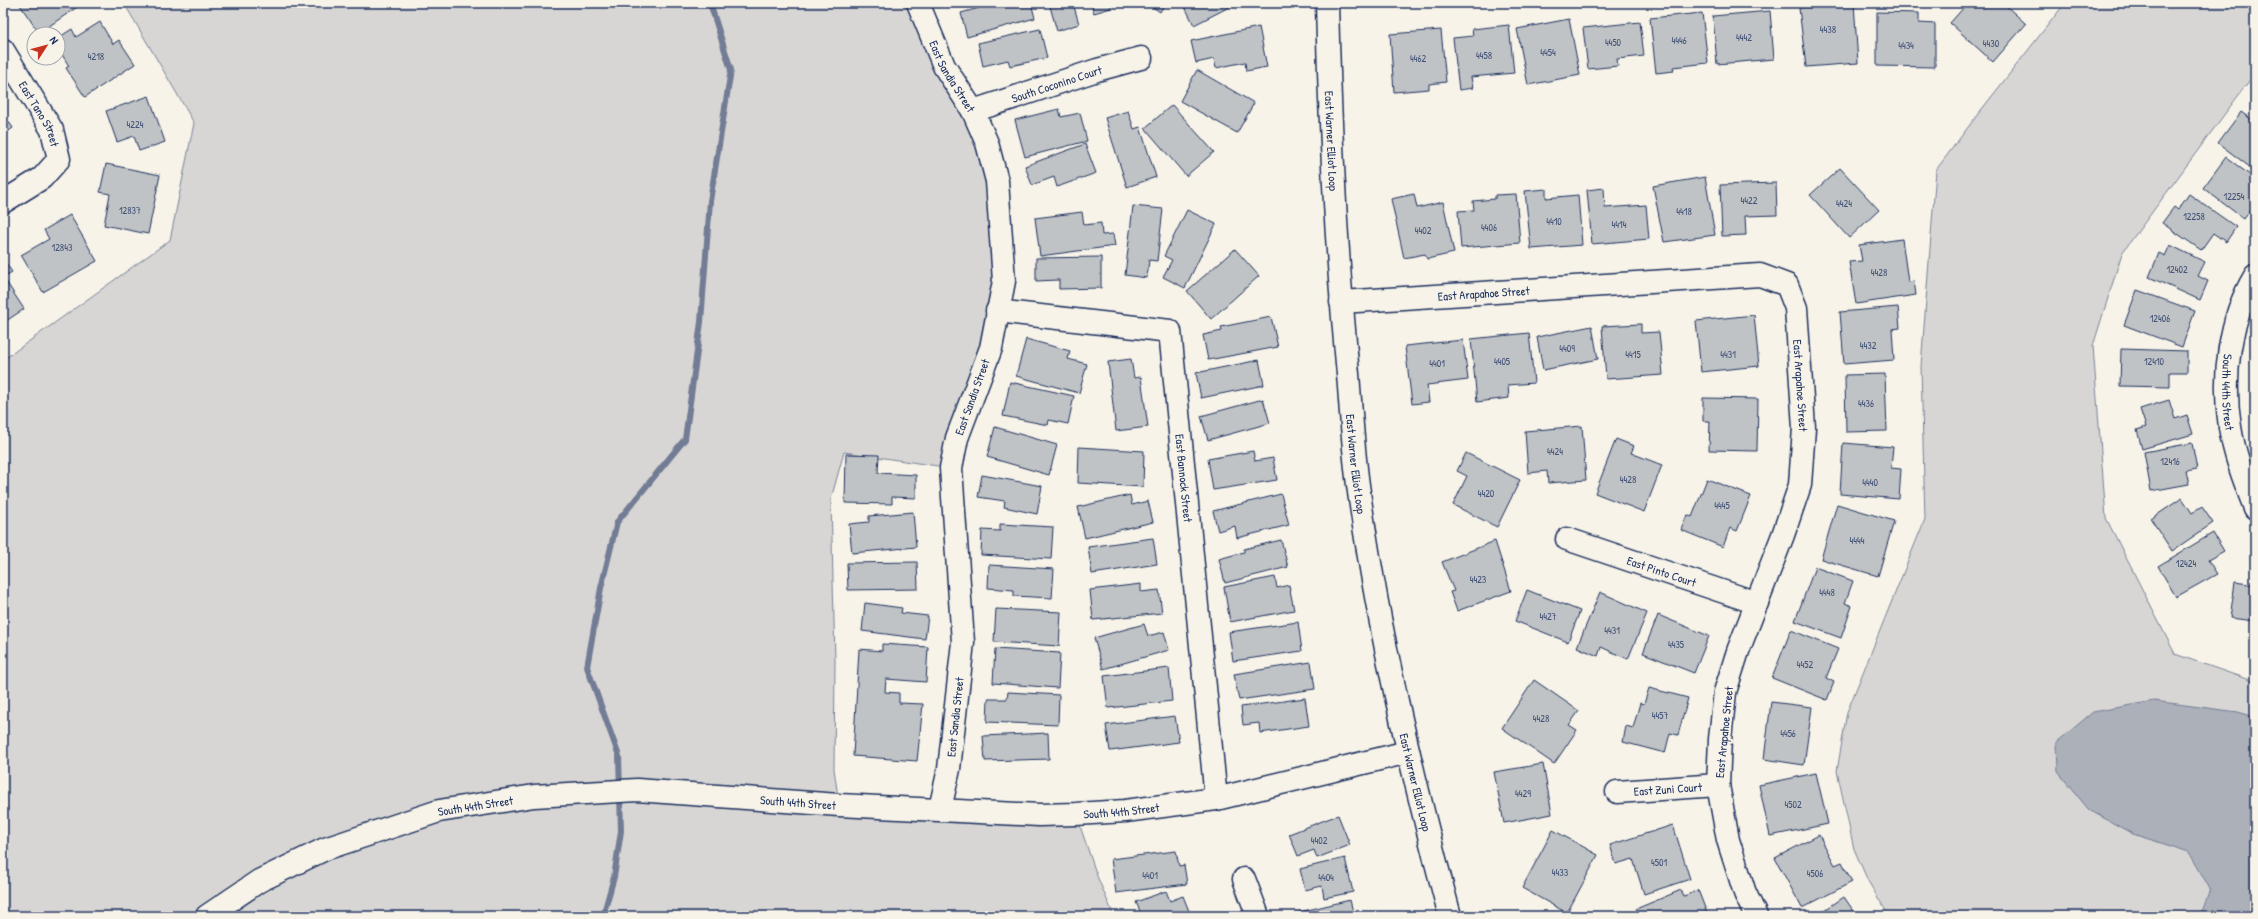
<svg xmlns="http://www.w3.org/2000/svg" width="2258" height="919" font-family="'Patrick Hand',sans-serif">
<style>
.green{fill:#d7d6d4;stroke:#798299}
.water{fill:#acb0b9;stroke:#727c95}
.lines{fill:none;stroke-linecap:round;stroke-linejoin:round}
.stream{stroke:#727c95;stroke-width:6}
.building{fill:#c0c3c5;stroke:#1b2f5e}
.minor-casing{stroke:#1b2f5e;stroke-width:25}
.tertiary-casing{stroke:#1b2f5e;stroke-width:25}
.secondary-casing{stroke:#1b2f5e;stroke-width:25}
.minor{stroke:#f7f3e8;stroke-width:22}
.tertiary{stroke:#f7f3e8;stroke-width:22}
.secondary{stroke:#f7f3e8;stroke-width:22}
.labels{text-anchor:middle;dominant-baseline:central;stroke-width:4;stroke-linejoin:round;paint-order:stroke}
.number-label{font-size:10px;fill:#445478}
.street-label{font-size:12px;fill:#1b2f5e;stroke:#f7f3e8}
</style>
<rect width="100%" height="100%" fill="#f7f3e8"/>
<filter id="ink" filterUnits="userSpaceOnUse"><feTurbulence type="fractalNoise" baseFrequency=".025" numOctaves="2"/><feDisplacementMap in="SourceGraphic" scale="8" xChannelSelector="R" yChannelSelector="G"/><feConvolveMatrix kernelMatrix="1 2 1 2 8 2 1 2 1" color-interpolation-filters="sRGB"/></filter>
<g filter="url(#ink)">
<path class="green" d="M124 3H918L987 143 1004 281 951 468 844 452 831 499 835 661 834 769 839 804 1076 814 1097 876 1114 916H3V360L170 240 194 123Z
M2063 3H2255V73L2122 253 2093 346 2106 518 2175 654 2255 682V916H1889L1868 881 1854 849 1837 771 1847 712 1925 519 1921 366 1936 170 1978 114 2062 7Z"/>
<path class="water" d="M2154 701 2238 712 2255 717V916H2200L2210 889 2189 852 2133 834 2089 810 2058 772 2057 742 2093 712Z"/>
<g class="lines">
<path class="stream" d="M603 916 614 877 621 831 619 756 587 667 601 588 617 522 685 439 701 322 710 201 731 70 710 3"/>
</g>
<path class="building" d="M23 3H83L39 33 20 5Z
M978 3H1031L1035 18 967 37 961 13 979 8Z
M1049 3H1073L1079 24 1057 31Z
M1091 3H1110L1111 8 1094 13Z
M1147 3H1165L1160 12Z
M1183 3H1237L1194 25Z
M1854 3 1858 63 1806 67 1799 8Z
M1964 3H2003L2026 24 1993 62 1950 23 1966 5Z
M1770 11 1774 59 1717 64 1713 16Z
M1877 12 1919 13V23L1935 24V67L1877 66Z
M1702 13 1708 63 1673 67 1674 71 1656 73 1650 18Z
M1569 19 1580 75 1528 85 1517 29Z
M100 22 113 44 119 40 135 64 85 97 66 68 69 66 58 48V38L72 29 76 37Z
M1640 22 1644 56 1617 59 1618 66 1588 69 1583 28Z
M1509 25 1514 73 1471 77 1473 88 1459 90 1453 38 1473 36 1472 29Z
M1259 27 1267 67 1246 71 1245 62 1216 68 1214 59 1196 63 1191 41Z
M1040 29 1047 58 1010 66 1008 60 983 66 978 43Z
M1441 30 1446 82 1429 84V89L1394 92 1390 34Z
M1197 70 1254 103 1237 133 1180 101Z
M149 96 165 142 139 151 134 136 117 142 106 111Z
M1172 105 1214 152 1186 176 1145 128Z
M1059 109 1061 117 1080 113 1087 141 1025 157 1015 120Z
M1128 111 1134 129 1140 127 1156 177 1127 187 1105 118Z
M2241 112 2255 122V171L2218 143Z
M3 113 13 128 3 135Z
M1085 144 1096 173 1057 187 1054 177 1032 185 1025 166Z
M2226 157 2255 179V204L2244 219 2203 188Z
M106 164 160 175 148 234 104 225 110 194 100 192Z
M1840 168 1879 210 1849 238 1810 195Z
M1705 177 1715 235 1664 242 1653 186Z
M1776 183 1777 215 1745 216 1746 235 1722 236 1720 185Z
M1604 188 1605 208 1646 205 1649 239 1592 244 1587 190Z
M1546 189V198L1578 195 1582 245 1531 249 1525 191Z
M1414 194 1417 208 1443 202 1454 253 1427 259 1425 254 1404 258 1391 199Z
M1516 194 1520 243 1461 248 1458 211 1474 210 1473 201 1495 199V195Z
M2189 194 2236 227 2226 242 2213 233 2201 250 2162 223 2174 207 2178 210Z
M1133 206 1163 209 1157 261 1149 260 1147 278 1125 275Z
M1187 210 1216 224 1185 288 1163 277 1172 260 1164 256Z
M1082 212 1084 225 1101 223 1102 235 1113 234 1115 246 1040 256 1035 218Z
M70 215 97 261 43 292 21 255 49 239 44 230Z
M1902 239 1908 282 1914 281 1916 295 1856 304 1849 262 1862 261 1859 245Z
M2170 245 2205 262 2198 276 2208 281 2200 300 2149 277 2159 253 2165 256Z
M1235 249 1259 276 1211 319 1187 291Z
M1101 257V288L1059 289V280L1036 281V258Z
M3 259 12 272 3 277 24 309 3 323Z
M2137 290 2195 311 2182 347 2124 325Z
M1898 307 1900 328 1892 329 1894 360 1844 364 1840 312Z
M1754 315 1759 366 1701 372 1696 321Z
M1271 317 1278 347 1208 360 1203 335 1222 331 1221 327Z
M1641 324V333L1659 332 1663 375 1606 379 1602 326Z
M1592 326 1598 359 1543 370 1537 337Z
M1529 333 1534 383 1508 385 1509 398 1477 402 1471 339Z
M1026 339 1070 351 1068 359 1087 364 1079 393 1016 376Z
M1463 340 1468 380 1427 385 1429 402 1412 404 1405 346Z
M2121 349 2187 351V372H2170V387L2120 386Z
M1131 359 1134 378 1141 377 1148 427 1116 431 1108 362Z
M1259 360 1264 385 1201 398 1196 373Z
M1885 374 1887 431 1846 432 1845 375Z
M1010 382 1074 396 1068 424 1049 420 1048 425 1003 416Z
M1703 398 1758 399 1757 451 1709 450 1710 421H1703Z
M1263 399 1270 423 1208 440 1201 416Z
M2169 400 2175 419 2187 415 2193 434 2142 449 2137 430 2146 427 2140 409Z
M1582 426 1586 480 1548 483 1547 471 1528 473 1525 431Z
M995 427 1057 445 1049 475 987 457Z
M1616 439 1634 446 1631 453 1662 465 1644 512 1595 493Z
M1843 443 1893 447 1891 468 1901 469 1899 499 1840 494Z
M2192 443 2197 469 2186 471 2189 484 2151 491 2144 452Z
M1079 447 1144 451 1143 487 1078 483Z
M1253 451 1255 461 1273 458 1277 480 1213 490 1208 459Z
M1466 453 1520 480 1497 527 1453 505 1467 476 1457 471Z
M846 454 879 455 878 473 916 475V498L892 497V504L845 503Z
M982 475 1042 486 1037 514 1004 507 1005 501 978 497Z
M1707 479 1751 496 1737 531 1730 528 1723 547 1681 530 1687 515 1692 517Z
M1281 494 1289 525 1237 538 1235 526 1218 531 1213 511Z
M1130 495 1132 505 1148 501 1153 522 1085 538 1078 507Z
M2182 498 2192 513 2202 507 2213 523 2172 551 2151 519Z
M1837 504 1894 521 1878 576 1821 559Z
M913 512 916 547 852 553 849 524 869 522V516Z
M1000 524 1053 527 1051 559 981 555 982 530 1000 531Z
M2213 533 2224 551 2208 560 2217 574 2176 597 2158 566Z
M1153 538 1157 564 1092 574 1088 547Z
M1281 540 1288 567 1225 583 1219 559 1244 552V549Z
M1495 541 1511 591 1457 611 1450 592 1454 591 1442 562Z
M917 562 918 589 848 590 847 563Z
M989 565 1054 569 1052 598 1014 596V590L988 588Z
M1815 567 1853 581 1845 603 1852 606 1841 638 1795 621Z
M1275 577 1277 588 1289 585 1294 610 1230 622 1224 587Z
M2235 582 2255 585V621L2230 618Z
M1141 584V592L1159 590 1162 613 1093 620 1090 590Z
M1527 590 1580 611 1568 642 1515 621Z
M1600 592 1647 613 1628 659 1601 647 1598 656 1577 647Z
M865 603 902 608 901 613 928 616 925 639 862 631Z
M996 609 1061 612 1059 646 994 642Z
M1658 615 1709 636 1694 673 1643 653Z
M1298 622 1302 651 1233 661 1229 632Z
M1144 624 1148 636 1164 632 1169 650 1103 669 1094 638Z
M1791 630 1838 649 1826 678 1834 682 1827 700 1772 678Z
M882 644 928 647 926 682 886 679 885 692 899 693V703L923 704 917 761 853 756 859 649 882 651Z
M995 649 1060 653 1058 688 993 683Z
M1311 662 1315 689 1239 700 1234 674Z
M1169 668 1172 701 1108 708 1104 676Z
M1534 680 1579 711 1569 725 1577 730 1554 764 1502 728Z
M1649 688 1688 698 1678 735 1670 733 1665 753 1623 742 1626 726 1633 728 1640 703 1644 704Z
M1008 692 1059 695 1058 725 987 722 988 699H1007Z
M1305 698 1309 726 1260 733 1259 723 1243 725 1241 707Z
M1771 702 1812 707 1804 765 1764 759Z
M1175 716 1179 742 1110 751 1106 725Z
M1048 733 1049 759 985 761 983 736Z
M1543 764 1552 814 1504 823 1494 772Z
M1816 773 1828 824 1770 836 1759 785Z
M1338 815 1350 845 1317 858 1314 850 1298 856 1289 834Z
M1673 825 1690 879 1644 894 1633 859 1616 864 1610 845Z
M1553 830 1598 855 1567 913 1522 888Z
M1819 835 1835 865 1842 862 1852 882 1802 908 1775 858Z
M1176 851 1179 866 1184 865 1187 884 1116 893 1111 859Z
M1345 858 1353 892 1324 898 1322 886 1305 890 1300 869Z
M1681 890 1684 896 1698 890 1708 916H1640L1636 909Z
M1166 891 1170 901 1183 896 1191 916H1142L1136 902Z
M1844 897 1857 916H1816Z
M1350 900 1354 916H1295V913Z"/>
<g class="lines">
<defs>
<g id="minor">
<path id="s1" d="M918 3 944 66 973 111 987 143 997 181 1004 281 991 348 957 438 951 468 963 642 949 769 940 809"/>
<path id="s2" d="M3 50 52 130 59 159 42 178 3 202"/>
<path id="s3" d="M973 111 1097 70 1141 58"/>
<path id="s4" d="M2255 276C2229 319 2222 377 2230 427 2234 454 2245 482 2255 508"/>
<path id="s5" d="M1341 302 1760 275 1787 285 1796 308 1804 428 1800 485 1783 535 1738 651 1725 692 1720 739 1718 785 1728 840 1745 893 1756 916"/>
<path id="s6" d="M997 311 1170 331 1216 799"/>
<path id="s7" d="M1567 539 1757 603"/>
<path id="s8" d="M1617 792 1718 785"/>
<path d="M1244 879 1258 916"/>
</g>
<g id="tertiary">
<path id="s9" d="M207 916 259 881 325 849 439 811 534 796 637 790 839 805 1039 815 1076 814 1125 811 1216 799 1408 752"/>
</g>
<g id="secondary">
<path id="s10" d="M1327 3C1330 127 1336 250 1348 374 1351 411 1353 448 1358 485 1378 631 1412 774 1450 916"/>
</g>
</defs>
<use href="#minor" class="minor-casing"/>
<use href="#tertiary" class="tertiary-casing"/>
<use href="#secondary" class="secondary-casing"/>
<use href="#minor" class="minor"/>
<use href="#tertiary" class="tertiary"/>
<use href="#secondary" class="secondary"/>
</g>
</g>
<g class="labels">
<g class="number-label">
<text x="1828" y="29">4438</text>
<text x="1744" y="37">4442</text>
<text x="1679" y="40">4446</text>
<text x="1613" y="42">4450</text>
<text x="1991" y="43">4430</text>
<text x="1906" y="45">4434</text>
<text x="1548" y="52">4454</text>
<text x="1484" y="55">4458</text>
<text x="96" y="56">4218</text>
<text x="1418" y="58">4462</text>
<text x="135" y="124">4224</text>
<text x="2234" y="196">12254</text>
<text x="1749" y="200">4422</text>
<text x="1844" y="203">4424</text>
<text x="130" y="210">12837</text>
<text x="1684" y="211">4418</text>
<text x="2194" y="216">12258</text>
<text x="1554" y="221">4410</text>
<text x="1619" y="224">4414</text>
<text x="1489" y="227">4406</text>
<text x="1423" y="230">4402</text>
<text x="62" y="247">12843</text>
<text x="2177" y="269">12402</text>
<text x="1879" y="272">4428</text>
<text x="2160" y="318">12406</text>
<text x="1868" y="345">4432</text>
<text x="1567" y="348">4409</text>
<text x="1633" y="354">4415</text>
<text x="1728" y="354">4431</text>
<text x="1502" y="361">4405</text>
<text x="2154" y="361">12410</text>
<text x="1437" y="363">4401</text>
<text x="1866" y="403">4436</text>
<text x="1555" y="451">4424</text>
<text x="2170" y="461">12416</text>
<text x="1628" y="479">4428</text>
<text x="1870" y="482">4440</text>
<text x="1486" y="493">4420</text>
<text x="1722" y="505">4445</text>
<text x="1857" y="540">4444</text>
<text x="2186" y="563">12424</text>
<text x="1478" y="579">4423</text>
<text x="1827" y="592">4448</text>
<text x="1548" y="616">4427</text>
<text x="1612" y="630">4431</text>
<text x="1676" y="644">4435</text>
<text x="1805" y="664">4452</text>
<text x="1660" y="715">4457</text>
<text x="1541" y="718">4428</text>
<text x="1788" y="733">4456</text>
<text x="1523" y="793">4429</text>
<text x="1793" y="804">4502</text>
<text x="1319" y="840">4402</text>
<text x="1659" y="862">4501</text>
<text x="1560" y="872">4433</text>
<text x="1815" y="873">4506</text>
<text x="1150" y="875">4401</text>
<text x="1326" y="877">4404</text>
</g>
<g class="street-label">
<text stroke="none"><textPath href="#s1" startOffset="81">East Sandia Street</textPath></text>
<text stroke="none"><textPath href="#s3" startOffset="88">South Coconino Court</textPath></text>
<text stroke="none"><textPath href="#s2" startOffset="74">East Tano Street</textPath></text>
<text stroke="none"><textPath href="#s10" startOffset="138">East Warner Elliot Loop</textPath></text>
<text stroke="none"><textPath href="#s5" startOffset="143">East Arapahoe Street</textPath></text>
<text stroke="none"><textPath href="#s5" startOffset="551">East Arapahoe Street</textPath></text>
<text stroke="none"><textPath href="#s4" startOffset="121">South 44th Street</textPath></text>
<text transform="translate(972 397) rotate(-70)">East Sandia Street</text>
<text stroke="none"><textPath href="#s10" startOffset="462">East Warner Elliot Loop</textPath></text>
<text stroke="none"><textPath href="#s6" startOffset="322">East Bannock Street</textPath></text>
<text stroke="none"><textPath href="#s7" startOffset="100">East Pinto Court</textPath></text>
<text transform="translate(955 717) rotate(-84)">East Sandia Street</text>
<text transform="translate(1724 732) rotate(-84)">East Arapahoe Street</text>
<text stroke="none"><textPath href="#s10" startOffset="786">East Warner Elliot Loop</textPath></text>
<text stroke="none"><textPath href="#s8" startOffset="51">East Zuni Court</textPath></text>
<text stroke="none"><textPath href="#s9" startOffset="617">South 44th Street</textPath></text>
<text stroke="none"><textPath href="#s9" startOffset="293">South 44th Street</textPath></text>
<text stroke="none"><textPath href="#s9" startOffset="941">South 44th Street</textPath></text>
</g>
</g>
<rect width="2258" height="919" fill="none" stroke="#f7f3e8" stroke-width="16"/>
<rect x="8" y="8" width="2242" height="903" fill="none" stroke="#1b2f5e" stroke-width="1.5" filter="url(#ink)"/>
<g transform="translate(46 46) rotate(54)"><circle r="19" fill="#f7f3e8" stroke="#9fa5b1"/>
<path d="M0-3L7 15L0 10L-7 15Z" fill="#c8321e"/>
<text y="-6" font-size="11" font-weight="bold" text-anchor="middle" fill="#1b2f5e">N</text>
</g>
</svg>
